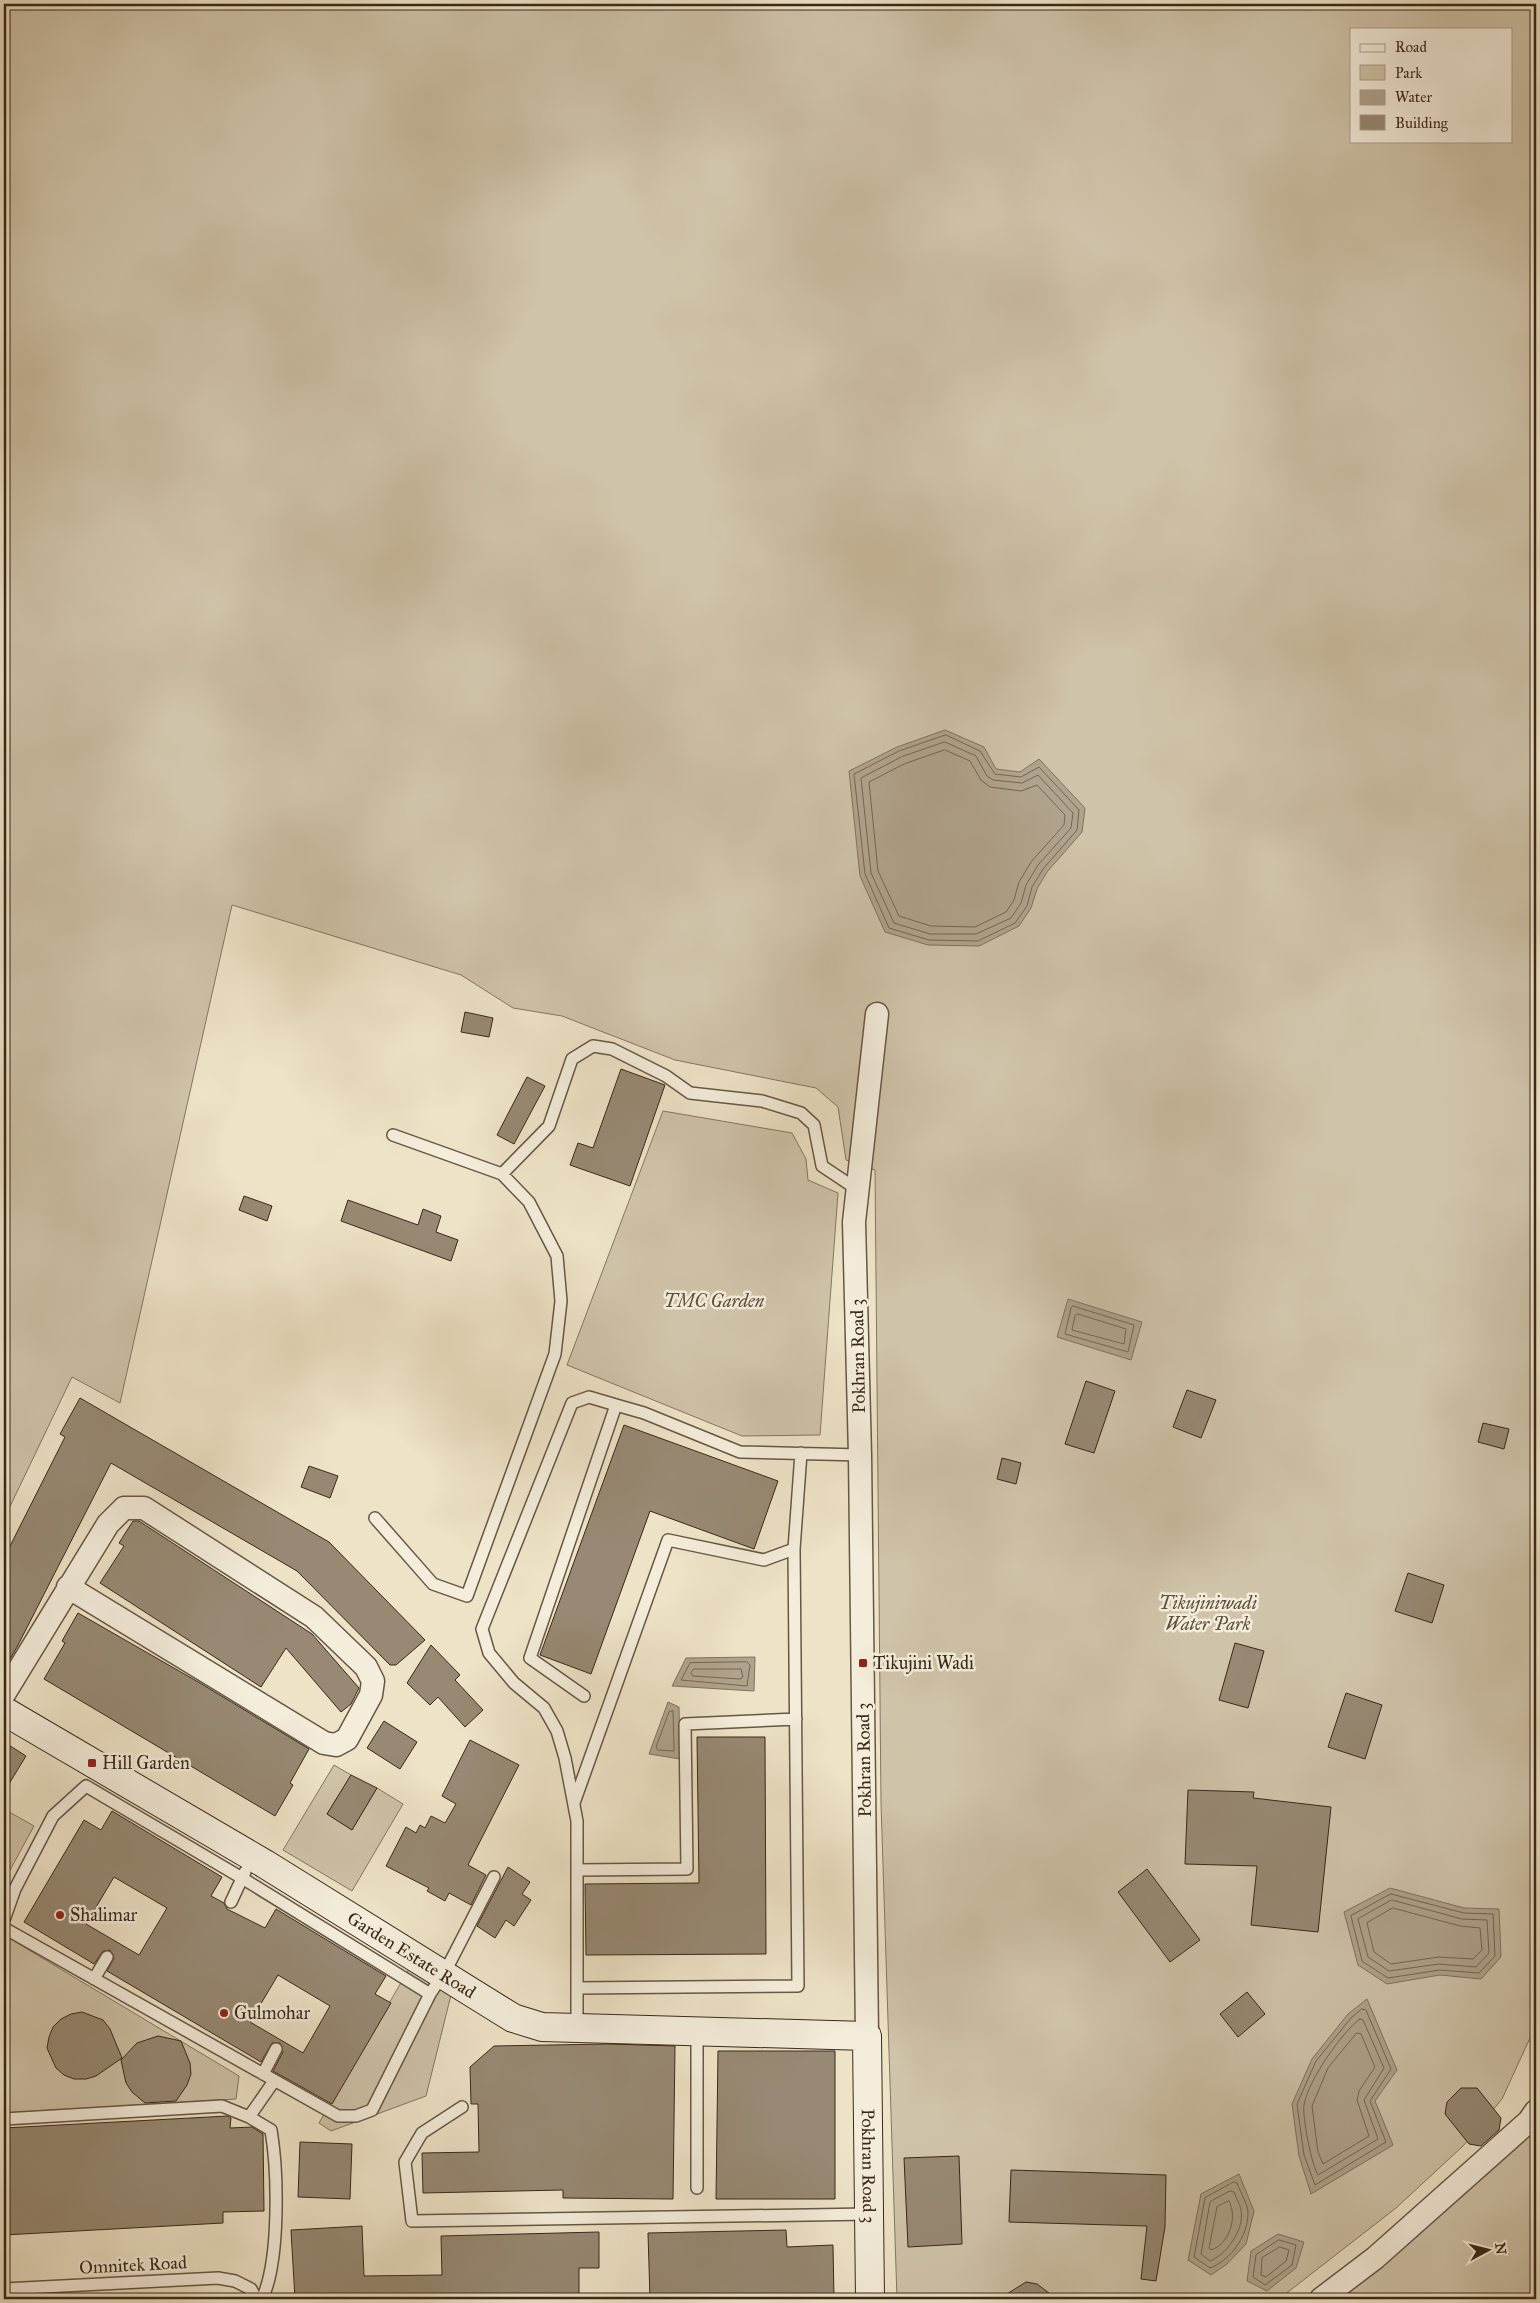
<svg xmlns="http://www.w3.org/2000/svg" width="1540" height="2303" font-family="'IM FELL Great Primer',serif">
<style>
.green{fill:#cfc3a9;stroke:#847660;fill-rule:evenodd}
.water{fill:#b0a38c;stroke:#80725e}
.lines{fill:none;stroke-linecap:round;stroke-linejoin:round}
.shore{stroke:#746652;stroke-width:1}
.building{fill:#978973;stroke:#392818;fill-rule:evenodd}
.lane-casing{stroke:#665744;stroke-width:14}
.street-casing{stroke:#665744;stroke-width:25}
.secondary-casing{stroke:#392818;stroke-width:30}
.lane{stroke:#f4eddb;stroke-width:11}
.street{stroke:#f4eddb;stroke-width:22}
.secondary{stroke:#f4eddb;stroke-width:28}
.poi-dot{fill:#8f2418;stroke:#f4eddb;stroke-width:2}
.labels{text-anchor:middle;dominant-baseline:central;stroke-width:5;stroke-linejoin:round;paint-order:stroke}
.park-label{font-size:18px;font-style:italic;fill:#5e4f3c;stroke:#f4eddb}
.street-label{font-size:18px;fill:#392818;stroke:#f4eddb}
.poi-label{font-size:18px;fill:#392818;stroke:#f4eddb;text-anchor:start}
</style>
<rect width="100%" height="100%" fill="#eee3c7"/>
<filter id="stains"><feTurbulence type="fractalNoise" baseFrequency=".004" numOctaves="4"/><feColorMatrix values="0 0 0 0 .2 0 0 0 0 .09 0 0 0 0 .02 0 0 0 .5 -.17"/></filter>
<radialGradient id="worn" r=".72"><stop offset=".6" stop-color="#630" stop-opacity="0"/><stop offset="1" stop-color="#630" stop-opacity=".3"/></radialGradient>
<path class="green" d="M4 4H1536V2025L1502 2099 1463 2146 1396 2208 1279 2299H897L881 1803 875 1170 846 1160 838 1107 816 1088 675 1060 562 1016 513 1008 461 975 232 905 120 1403 72 1377 4 1519ZM1351 29H1511V141H1351Z
M663 1111 792 1133 806 1159 808 1180 838 1193 820 1435 742 1436 567 1365Z
M334 1765 351 1775 327 1814 352 1830 377 1788 403 1804 352 1891 283 1850Z
M4 1809 34 1826 4 1881Z
M4 1935 239 2076 236 2099 4 2113Z
M409 1969 451 1995 426 2096 331 2131 319 2123Z
M1536 2125V2299H1340Z"/>
<path class="water" d="M945 730 984 747 996 769 1020 772 1039 759 1085 808 1082 832 1047 872 1037 889 1031 908 1019 926 979 946 928 945 885 932 860 876 849 771 897 747Z
M1068 1299 1142 1322 1131 1360 1057 1337Z
M755 1657 754 1691 672 1686 686 1658Z
M668 1702 679 1707 680 1759 649 1754Z
M1390 1888 1464 1908 1499 1909 1501 1957 1481 1979 1440 1975 1387 1984 1358 1965 1344 1912Z
M1367 1999 1397 2070 1375 2101 1393 2145 1311 2194 1299 2156 1292 2104 1312 2059 1348 2014Z
M1239 2174 1254 2211 1246 2244 1227 2264 1211 2275 1188 2260 1201 2194Z
M1278 2234 1304 2242 1296 2268 1267 2291 1247 2281 1251 2251Z"/>
<g class="lines">
<path class="shore" d="M946 735 980 751 995 774 1021 777 1039 767 1079 810 1077 830 1043 869 1032 887 1027 906 1015 923 978 941 929 940 889 928 865 874 854 774 899 751Z
M945 742 976 756 987 776 993 780 1022 783 1038 775 1073 813 1071 828 1038 865 1026 885 1021 903 1011 918 976 934H930L894 923 871 873 861 778 901 757Z
M945 750 970 761 981 780 990 787 1021 791 1037 785 1065 815 1064 825 1031 862 1019 882 1014 900 1006 912 975 927 931 926 899 916 878 871 869 782 904 764Z
M1073 1306 1134 1325 1128 1352 1065 1334 1071 1308Z
M1078 1314 1126 1329 1124 1344 1072 1330 1075 1316Z
M747 1662 750 1665 747 1686 681 1680 690 1663Z
M694 1669H741L743 1677 740 1679 693 1676 691 1673Z
M673 1711 674 1751 658 1750 656 1747 669 1712Z
M1391 1894 1464 1913 1493 1914 1495 1956 1479 1973 1440 1970 1388 1978 1362 1961 1351 1916Z
M1392 1900 1462 1919 1487 1920 1489 1953 1476 1967 1439 1964 1389 1971 1368 1957 1358 1919Z
M1393 1908 1460 1926 1480 1928 1482 1950 1473 1959 1439 1957 1391 1964 1374 1952 1367 1923Z
M1362 2009 1366 2010 1391 2069 1370 2101 1386 2142 1315 2185 1304 2155 1297 2104 1316 2061 1351 2018Z
M1360 2019 1363 2020 1384 2068 1364 2100 1378 2139 1318 2175C1312 2167 1302 2116 1304 2105 1308 2081 1341 2033 1360 2019Z
M1357 2033 1361 2034 1375 2067 1359 2091 1357 2100 1369 2136 1323 2164 1318 2152 1312 2106 1328 2068Z
M1234 2182 1237 2183C1240 2192 1248 2204 1248 2213 1248 2236 1231 2260 1210 2268L1194 2257 1205 2198Z
M1230 2191 1234 2192C1236 2198 1240 2204 1241 2210 1245 2229 1226 2255 1210 2261L1201 2254 1210 2202Z
M1229 2201C1238 2218 1229 2244 1211 2250L1209 2248 1217 2207Z
M1279 2240 1296 2245 1292 2265 1265 2285 1253 2277 1256 2255Z
M1280 2247 1289 2250 1286 2261 1266 2277 1261 2275 1262 2258Z"/>
</g>
<path class="building" d="M465 1012 493 1018 489 1037 461 1032Z
M621 1069 665 1085 630 1186 570 1165 578 1143 593 1148Z
M527 1077 545 1086 514 1144 497 1135Z
M244 1196 272 1206 267 1221 239 1210Z
M348 1200 418 1225 423 1209 441 1216 436 1232 458 1240 451 1261 341 1221Z
M1086 1381 1115 1391 1094 1453 1065 1444Z
M1187 1390 1216 1400 1201 1438 1173 1427Z
M80 1398 329 1542 425 1640 396 1665H390L297 1571 111 1463 17 1647 4 1669V1558L65 1437 60 1434Z
M1483 1423 1509 1429 1504 1449 1478 1442Z
M624 1425 778 1481 754 1549 650 1511 591 1674 540 1655Z
M1002 1458 1021 1463 1016 1484 997 1479Z
M309 1466 338 1476 330 1498 301 1487Z
M133 1521H139L312 1634 359 1688 351 1704 341 1712 286 1648 261 1687 100 1583 124 1546 119 1543Z
M1408 1573 1444 1585 1432 1623 1395 1611Z
M78 1613 200 1683 309 1749 290 1783 293 1785 275 1816 44 1679 65 1643 62 1641Z
M1235 1643 1264 1651 1248 1708 1219 1700Z
M431 1645 460 1675 455 1680 483 1710 465 1727 438 1697 430 1705 407 1683Z
M1346 1693 1382 1705 1365 1759 1328 1747Z
M384 1721 417 1742 400 1769 367 1748Z
M697 1737H765L766 1954 586 1955 585 1884 699 1883Z
M470 1740 519 1765 468 1865 486 1875 471 1905 449 1893 445 1901 427 1891 429 1888 386 1866 406 1827 416 1833 420 1825 425 1828 431 1816 445 1823 456 1804 442 1796Z
M4 1742 26 1756 4 1792Z
M351 1775 377 1788 352 1830 327 1814Z
M1188 1790 1254 1792 1253 1798 1331 1807 1318 1932 1251 1925 1257 1866 1185 1864Z
M112 1811 222 1877 211 1896 224 1903 227 1909 265 1928 276 1909 386 1976 375 1994 391 2003 332 2104 273 2071 283 2052 280 2043H272L261 2062 107 1971 114 1958 110 1950 103 1951 94 1964 24 1922 84 1820 101 1830ZM114 1877 167 1908 139 1955 86 1924ZM278 1975 330 2006 303 2053 250 2022Z
M508 1867 530 1882 522 1894 531 1900 514 1926 506 1920 495 1938 477 1926Z
M1147 1869 1200 1940 1170 1962 1118 1892Z
M1247 1992 1265 2014 1238 2037 1220 2014Z
M82 2012 103 2020 110 2029 122 2058 96 2076 86 2079H74L64 2075 56 2068 47 2048 49 2037 53 2027 61 2019 71 2014Z
M158 2036 181 2041 190 2063 191 2074 187 2085 176 2101 145 2103 132 2092 126 2083 121 2060 137 2043Z
M608 2044 675 2046 673 2199 563 2198V2190L423 2193 422 2153 479 2152 478 2104H471L470 2067 494 2046Z
M718 2051H835V2199H716Z
M1461 2088H1477L1501 2118 1499 2130 1481 2146 1469 2144 1445 2114 1447 2102Z
M228 2116 231 2118 230 2128 252 2127 263 2134 264 2211 223 2212V2223L4 2235V2128Z
M300 2142 352 2144 350 2199 298 2197Z
M959 2156 962 2244 908 2247 904 2158Z
M1011 2170 1166 2175 1165 2227 1156 2281 1141 2279 1147 2226 1009 2222Z
M362 2226 364 2276 442 2275 441 2236 599 2232V2268H579V2299H295L291 2230Z
M786 2230 787 2247 833 2245 834 2299H650L648 2233Z
M1026 2282 1037 2284 1057 2299H999Z"/>
<g class="lines">
<defs>
<path id="lane" d="M393 1135 502 1174 549 1126 572 1059 593 1046 612 1049 666 1076 690 1093 762 1101 801 1113 814 1125 822 1166 858 1190
M375 1518 433 1584 467 1596 555 1354 561 1301 557 1256 529 1202 502 1174
M584 1696 530 1658 616 1405
M574 1803 668 1540 764 1560 794 1549 801 1453
M577 1870 687 1869 685 1724 796 1719
M231 1902 245 1872
M4 1920 15 1889 53 1816 86 1786 242 1878 430 1994 447 1968 494 1877
M4 1928 338 2116H356L372 2110 430 1994
M94 1979 107 1957
M577 1988 798 1986 794 1549
M577 2028V1821L565 1758 557 1731 544 1708 514 1683 489 1653 482 1629 572 1403 589 1397 616 1405 644 1413 740 1452 860 1455
M263 2074 276 2049
M462 2107 422 2133 405 2162 412 2221 869 2214
M249 2117 274 2081
M4 2119 222 2106 249 2117 271 2130C278 2172 280 2261 262 2299
M697 2188V2032
M4 2289 218 2278 235 2281 251 2289 256 2299"/>
<path id="street" d="M4 1694 108 1524 124 1508H144L314 1617 366 1667 373 1681 371 1695 347 1739 336 1745 324 1743 68 1587
M867 2036 860 1455 854 1222 877 1014
M1321 2299 1375 2258 1529 2121 1536 2111"/>
<g id="secondary">
<path id="s1" d="M4 1711 265 1864 513 2018 542 2027 867 2036 870 2299"/>
</g>
</defs>
<use href="#lane" class="lane-casing"/>
<use href="#street" class="street-casing"/>
<use href="#secondary" class="secondary-casing"/>
<use href="#lane" class="lane"/>
<use href="#street" class="street"/>
<use href="#secondary" class="secondary"/>
</g>
<g class="poi-dot">
<rect x="858" y="1658" width="10" height="10" rx="2.5"/>
<rect x="87" y="1758" width="10" height="10" rx="2.5"/>
<circle cx="60" cy="1915" r="5"/>
<circle cx="224" cy="2013" r="5"/>
</g>
<g class="labels">
<g class="park-label">
<text x="714" y="1301">TMC Garden</text>
<text x="1208" y="1603">Tikujiniwadi<tspan x="1208" dy="21">Water Park</tspan></text>
</g>
<g class="street-label">
<text transform="translate(858 1356) rotate(-91)">Pokhran Road 3</text>
<text transform="translate(864 1760) rotate(-91)">Pokhran Road 3</text>
<text stroke="none"><textPath href="#s1" startOffset="475">Garden Estate Road</textPath></text>
<text stroke="none"><textPath href="#s1" startOffset="1080">Pokhran Road 3</textPath></text>
<text transform="translate(133 2265) rotate(-3)">Omnitek Road</text>
</g>
<g class="poi-label">
<text x="873" y="1663">Tikujini Wadi</text>
<text x="102" y="1763">Hill Garden</text>
<text x="70" y="1915">Shalimar</text>
<text x="234" y="2013">Gulmohar</text>
</g>
</g>
<rect width="1540" height="2303" fill="none" stroke="#eee3c7" stroke-width="20"/>
<rect x="5" y="5" width="1530" height="2293" fill="none" stroke="#392818" stroke-width="2.5"/>
<rect x="10" y="10" width="1520" height="2283" fill="none" stroke="#392818"/>
<rect x="1350" y="28" width="162" height="115" fill="#f4eddb" stroke="#a99e8d"/>
<rect x="1360" y="44" width="25" height="8" fill="#f4eddb" stroke="#a99e8d"/>
<text x="1395" y="52" font-size="15" fill="#392818">Road</text>
<rect x="1360" y="65" width="25" height="15" fill="#cfc3a9" stroke="#a99e8d"/>
<text x="1395" y="78" font-size="15" fill="#392818">Park</text>
<rect x="1360" y="90" width="25" height="15" fill="#b0a38c" stroke="#a99e8d"/>
<text x="1395" y="102" font-size="15" fill="#392818">Water</text>
<rect x="1360" y="115" width="25" height="15" fill="#978973" stroke="#a99e8d"/>
<text x="1395" y="128" font-size="15" fill="#392818">Building</text>
<g transform="translate(1488 2250) rotate(83)" stroke="#f4eddb" stroke-width="4" paint-order="stroke">
<path d="M0-4L9 19L0 12L-9 19Z" fill="#392818"/>
<text y="-8" font-size="14" font-weight="bold" text-anchor="middle" fill="#392818">N</text>
</g>
<rect width="100%" height="100%" filter="url(#stains)"/>
<rect width="100%" height="100%" fill="url(#worn)"/>
</svg>
